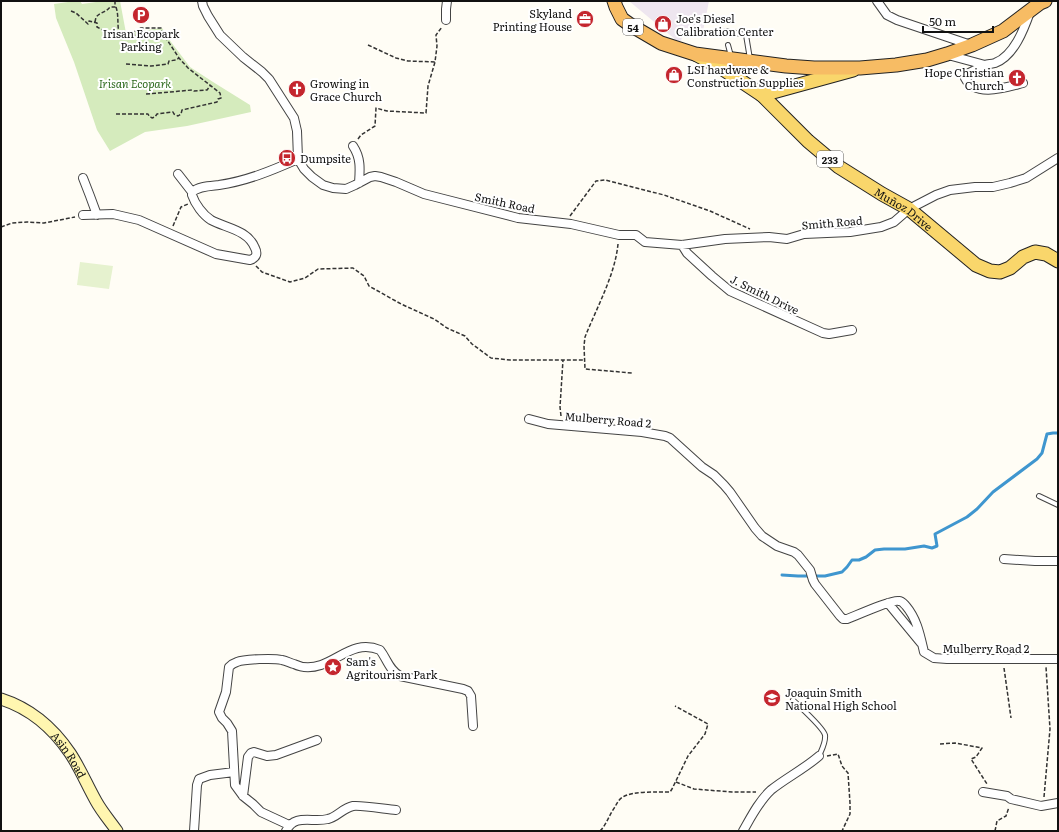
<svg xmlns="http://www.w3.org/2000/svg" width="1059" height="832" font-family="Literata,serif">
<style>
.industrial{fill:#eee6ef}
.green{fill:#d5ebbd}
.pitch{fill:#e6f2cf}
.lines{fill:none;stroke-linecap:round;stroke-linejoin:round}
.stream{stroke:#3f96cf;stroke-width:3}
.service-casing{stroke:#444;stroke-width:6}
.minor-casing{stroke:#444;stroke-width:10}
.secondary-casing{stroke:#333;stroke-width:13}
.primary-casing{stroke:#222;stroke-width:15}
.trunk-casing{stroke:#222;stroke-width:15}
.path{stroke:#333;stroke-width:1.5;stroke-dasharray:4 2;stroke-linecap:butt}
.service{stroke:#fff;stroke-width:4}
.minor{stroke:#fff;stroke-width:8}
.secondary{stroke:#fff6b0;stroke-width:11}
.primary{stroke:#f9d66b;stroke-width:13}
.trunk{stroke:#f7bc64;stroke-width:13}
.labels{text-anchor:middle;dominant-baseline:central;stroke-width:4;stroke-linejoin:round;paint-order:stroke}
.shield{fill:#fff;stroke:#585858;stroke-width:1}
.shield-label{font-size:10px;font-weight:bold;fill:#111}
.poi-label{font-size:11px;fill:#111;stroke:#fff;text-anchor:start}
.park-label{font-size:11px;font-style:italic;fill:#2f6b1f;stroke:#fff}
.street-label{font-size:11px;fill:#111;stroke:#fff}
</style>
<rect width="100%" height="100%" fill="#fffdf5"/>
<path class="industrial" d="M629 1H709L703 31 696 29 695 31 684 29 681 41 676 40Z"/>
<path class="green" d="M75 1H80L82 4 103 1H120L126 33 162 28 171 42 190 67 213 82 250 105 251 112 187 126 145 132 110 151 97 130 74 62 56 18 54 4Z"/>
<path class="pitch" d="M80 262 113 266 109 289 77 285Z"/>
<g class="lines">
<path class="stream" d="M782 575 798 576H825L842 572 847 567 852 560H859L866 557 875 550 884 549H905L924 546 932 548 937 546 935 534 967 517 977 509 993 492 1037 459 1042 453 1047 434 1053 433H1058"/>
<defs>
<path id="service" d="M726 34V31L746 35 750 59
M728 45 731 56
M1039 496 1058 505
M793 700C800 707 823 727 825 735 826 742 822 749 819 756"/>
<path id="minor" d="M202 1 203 6 208 16 220 35 243 57 262 72 269 79 294 118 297 131 298 159 304 169 312 177 323 185 333 188 346 189 355 185 370 177 375 176 381 177 396 182 424 194 518 218 571 224 619 235H636L645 242 682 245 725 239 769 237 787 239 804 234 850 232 881 227 894 222 909 209 936 195 950 190 975 187H993L1010 183 1026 178 1058 158
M877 1 887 15 897 20 971 45
M446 20V9L447 1
M948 55 985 65 969 73 965 78C975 98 1007 87 1023 83
M985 65C988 64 992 64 995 63 1014 56 1024 29 1030 12
M353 146C361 158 360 169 359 183
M178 174 192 192
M83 178 90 196 97 215
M83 215 113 214 139 220 216 254 250 260C256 258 258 254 255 248 248 230 226 228 211 220 203 215 195 204 192 195V192C199 186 210 186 219 185 247 181 273 170 298 159
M682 245 687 253 712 276 730 291 823 333 829 334 852 330
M529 419 548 424 642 432 665 436 670 438 702 467 714 475 724 485 730 492 755 528 762 536 777 546 794 552 798 555 810 570 813 580 815 584 840 616 843 619H847C855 616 893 599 899 601 902 601 904 604 906 606 917 619 920 635 924 652L934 658 947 659H1058
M1004 559 1035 561H1058
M888 603 921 643
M983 792 1007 796 1011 799 1041 806 1058 803
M243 796 248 757 251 753 254 752 267 756 276 755 317 740
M289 825 261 812 253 804 243 796 235 785 232 731 227 723 222 718 219 712 226 692 229 667C231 665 234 663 237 662 244 659 274 658 282 660 287 661 290 663 294 664 302 668 312 668 321 665 341 658 356 640 380 650 387 659 389 670 400 676L463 689 468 691 471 696 473 726
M194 831 197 785 199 779 210 775 234 772
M286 831C295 813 312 823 328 819 337 817 343 808 353 806 362 805 385 809 396 810
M743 831C751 817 759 801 771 790 786 778 804 769 819 756"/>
<g id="secondary">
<path id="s1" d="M1 699C29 708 53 728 70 753 80 768 87 785 96 801 102 812 110 821 117 831"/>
</g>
<g id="primary">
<path id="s2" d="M697 55 723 69 762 95 808 141 839 167 882 194 909 209 976 265 990 271 1000 272 1010 268 1023 257 1035 252 1046 254 1058 261"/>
<path d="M762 95 853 70"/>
</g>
<path id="trunk" d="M614 1 616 7 622 19 632 26 661 43 695 54 786 66 814 68H860L896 65 927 60 947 54 972 45 1003 31 1040 3 1045 1"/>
</defs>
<use href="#service" class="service-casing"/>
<use href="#minor" class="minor-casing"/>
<use href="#secondary" class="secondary-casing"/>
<use href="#primary" class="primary-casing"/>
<use href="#trunk" class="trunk-casing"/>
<path class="path" d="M116 7C119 16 117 24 119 33
M71 11 76 13 88 24 89 21 97 23V27L112 35 113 32 121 33 122 37C138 39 147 39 162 32L161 28H141L134 32 135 39
M95 22 96 17C102 11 105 13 110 7H115V1
M368 45 396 58 408 61 435 62
M126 64 151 66 168 64 169 61 176 60 179 58
M146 94 170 92 192 90 194 91 207 90 210 86
M116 114H148L149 116 152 118 155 117 157 114 173 112 174 114 178 116 181 114 182 110 217 102 218 99 221 98 220 93 188 68 179 58 162 32
M358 139 361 135 375 126 376 108 387 111 426 113 428 86 435 62 437 46 436 35 442 27
M570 216 596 181 605 180 664 195 710 211 750 229
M173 226 181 207 188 204
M1 227 12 223 27 222 44 223 75 217
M618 244C615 275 597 307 585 337L584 346 585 369 632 373
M256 266 262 272 290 282 305 278 318 269 353 268 364 276 369 286 401 304 434 319 447 328 465 336 472 344 491 358 510 360H585
M561 416 560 407 563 360
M1004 668 1011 718
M940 744 955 743 982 748 976 757 971 759 987 784
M827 756 838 754 842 766 848 773 850 803V814L842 831
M676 782 694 789 732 792H756
M1044 797 1050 729 1046 667
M600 831C607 824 609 815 615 807 617 803 619 799 623 797 631 791 659 792 670 792L672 789 688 756 705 734 708 724 675 706
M995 831 997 821 1006 816 1009 807"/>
<use href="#service" class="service"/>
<use href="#minor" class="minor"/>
<use href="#secondary" class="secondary"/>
<use href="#primary" class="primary"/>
<use href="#trunk" class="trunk"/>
</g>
<defs>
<symbol id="parking-disc" viewBox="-11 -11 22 22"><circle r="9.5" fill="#c4262e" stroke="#fff"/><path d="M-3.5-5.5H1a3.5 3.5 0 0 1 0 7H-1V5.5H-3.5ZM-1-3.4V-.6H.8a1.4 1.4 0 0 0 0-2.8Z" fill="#fff"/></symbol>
<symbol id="office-disc" viewBox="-11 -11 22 22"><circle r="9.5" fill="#c4262e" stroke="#fff"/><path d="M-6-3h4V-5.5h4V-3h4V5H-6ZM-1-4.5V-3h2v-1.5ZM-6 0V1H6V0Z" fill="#fff"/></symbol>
<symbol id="shop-disc" viewBox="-11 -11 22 22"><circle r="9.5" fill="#c4262e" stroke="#fff"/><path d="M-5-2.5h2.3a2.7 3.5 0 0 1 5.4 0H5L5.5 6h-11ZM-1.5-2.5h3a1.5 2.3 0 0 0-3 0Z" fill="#fff"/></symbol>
<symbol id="church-disc" viewBox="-11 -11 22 22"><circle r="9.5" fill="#c4262e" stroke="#fff"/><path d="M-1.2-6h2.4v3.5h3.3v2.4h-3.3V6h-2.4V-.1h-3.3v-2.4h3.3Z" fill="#fff"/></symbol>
<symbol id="bus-disc" viewBox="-11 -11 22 22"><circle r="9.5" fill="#c4262e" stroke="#fff"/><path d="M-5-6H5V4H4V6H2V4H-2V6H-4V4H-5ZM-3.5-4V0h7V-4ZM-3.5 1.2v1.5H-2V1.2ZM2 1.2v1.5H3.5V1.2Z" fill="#fff"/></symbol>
<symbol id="sight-disc" viewBox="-11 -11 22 22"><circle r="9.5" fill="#c4262e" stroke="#fff"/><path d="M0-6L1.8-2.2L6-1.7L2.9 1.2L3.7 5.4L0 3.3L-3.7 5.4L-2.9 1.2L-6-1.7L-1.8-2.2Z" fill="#fff"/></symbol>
<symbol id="school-disc" viewBox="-11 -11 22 22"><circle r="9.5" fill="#c4262e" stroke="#fff"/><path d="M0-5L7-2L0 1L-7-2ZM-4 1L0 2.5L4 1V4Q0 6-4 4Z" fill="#fff"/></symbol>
</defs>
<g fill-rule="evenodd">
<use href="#parking-disc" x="131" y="5" width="20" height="20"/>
<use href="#office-disc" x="575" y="9" width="20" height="20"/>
<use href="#shop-disc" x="653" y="14" width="20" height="20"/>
<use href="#shop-disc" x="664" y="65" width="20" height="20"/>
<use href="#church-disc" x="1007" y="68" width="20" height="20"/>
<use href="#church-disc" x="287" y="79" width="20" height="20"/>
<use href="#bus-disc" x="277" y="148" width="20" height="20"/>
<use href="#sight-disc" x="323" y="657" width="20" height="20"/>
<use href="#school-disc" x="762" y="688" width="20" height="20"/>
</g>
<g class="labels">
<g class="shield">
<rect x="623" y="19" width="20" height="16" rx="3"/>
<rect x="817" y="151" width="26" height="16" rx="3"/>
</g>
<g class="shield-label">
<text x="633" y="27">54</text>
<text x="830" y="159">233</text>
</g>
<g class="poi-label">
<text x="572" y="13" text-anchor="end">Skyland<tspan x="572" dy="13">Printing House</tspan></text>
<text x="676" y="18">Joe's Diesel<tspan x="676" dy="13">Calibration Center</tspan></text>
<text x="141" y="33" text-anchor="middle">Irisan Ecopark<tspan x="141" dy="13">Parking</tspan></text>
<text x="687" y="69">LSI hardware &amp;<tspan x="687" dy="13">Construction Supplies</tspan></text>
<text x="1004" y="72" text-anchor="end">Hope Christian<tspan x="1004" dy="13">Church</tspan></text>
<text x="310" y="83">Growing in<tspan x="310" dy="13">Grace Church</tspan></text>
<text x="300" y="158">Dumpsite</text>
<text x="346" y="661">Sam's<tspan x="346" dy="13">Agritourism Park</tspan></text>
<text x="785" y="692">Joaquin Smith<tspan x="785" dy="13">National High School</tspan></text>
</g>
<g class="park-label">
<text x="135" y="83">Irisan Ecopark</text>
</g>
<g class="street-label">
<text transform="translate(505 202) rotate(12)">Smith Road</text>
<text stroke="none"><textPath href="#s2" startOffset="259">Muñoz Drive</textPath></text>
<text transform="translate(832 222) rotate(-5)">Smith Road</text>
<text transform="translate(765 294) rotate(26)">J. Smith Drive</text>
<text transform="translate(608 419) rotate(5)">Mulberry Road 2</text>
<text x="986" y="648">Mulberry Road 2</text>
<text stroke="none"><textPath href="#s1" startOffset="90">Asin Road</textPath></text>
</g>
</g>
<rect width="1059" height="832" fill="none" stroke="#111111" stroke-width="4"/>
<path d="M923 26v6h70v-6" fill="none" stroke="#111111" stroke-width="2"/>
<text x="929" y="26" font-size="12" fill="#111111" stroke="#ffffff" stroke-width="3" paint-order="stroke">50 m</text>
</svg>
